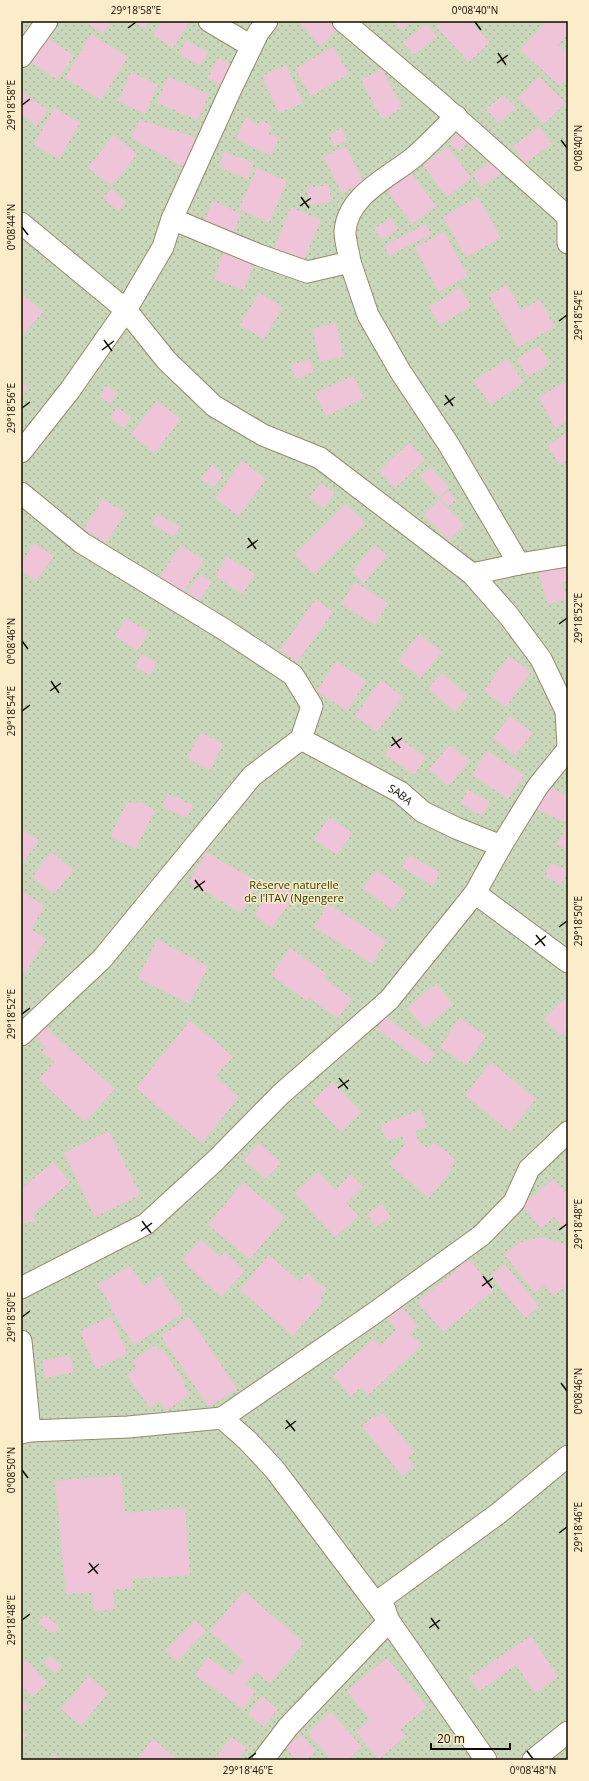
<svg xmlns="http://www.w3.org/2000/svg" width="589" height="1781" font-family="'Open Sans',sans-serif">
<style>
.park{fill:url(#park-dots)}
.building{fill:#efc4d9}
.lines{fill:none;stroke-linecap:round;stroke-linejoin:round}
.minor-casing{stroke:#978a6b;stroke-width:23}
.minor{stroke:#fff;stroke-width:21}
.ticks{fill:none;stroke:#100b02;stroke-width:1.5}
.labels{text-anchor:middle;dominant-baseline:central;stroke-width:3;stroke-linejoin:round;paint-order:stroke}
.street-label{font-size:11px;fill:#100b02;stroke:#fbecca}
.park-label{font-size:11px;fill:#283c00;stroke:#fbecca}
.neatline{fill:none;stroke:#100b02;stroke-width:1.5}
.ticks-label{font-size:10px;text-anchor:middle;fill:#100b02}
</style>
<defs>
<pattern id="park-dots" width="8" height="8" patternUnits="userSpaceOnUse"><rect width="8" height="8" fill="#c9d7ba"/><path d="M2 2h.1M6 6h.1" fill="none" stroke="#acb79e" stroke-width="1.8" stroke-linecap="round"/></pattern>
</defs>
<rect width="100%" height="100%" fill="#fbecca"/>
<path class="park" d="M21 21H568V1760H21Z"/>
<path class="building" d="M84 21H112L102 34Z
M131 21H150L145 29Z
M162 21H190L173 48 153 35Z
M298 21H330L338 29 320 46Z
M393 21H411L402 30Z
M443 21H470L490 42 469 62 436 27Z
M547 21H568V34L558 45 568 53V77L560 86 520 50Z
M427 24 437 37 413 55 403 42Z
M91 34 128 57 101 100 65 78Z
M47 37 74 56 57 80 30 61Z
M186 40 208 52 200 66 179 54Z
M333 47 349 74 311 96 295 69Z
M218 58 231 65 221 85 208 78Z
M286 65 303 103 279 113 262 76Z
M382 69 402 108 382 119 361 80Z
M131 72 158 85 145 114 118 101Z
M168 77 209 94 198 120 157 103Z
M539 77 566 103 544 124 518 98Z
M22 92 48 110 37 126 21 114Z
M504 95 516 108 498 123 486 109Z
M54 108 80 123 59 159 34 145Z
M246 117 259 126 262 120 271 126 269 134 280 137 271 156 236 139Z
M139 120 198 138 184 167 131 138Z
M540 127 552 144 525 163 513 146Z
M341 128 347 140 335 146 329 135Z
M457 133 468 142 459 152 449 143Z
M113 135 137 154 112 186 88 168Z
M345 146 364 182 342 193 323 157Z
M448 147 471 178 447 197 423 165Z
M224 152 254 163 248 179 219 167Z
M494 160 503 173 481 187 472 174Z
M257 168 287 181 269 223 239 209Z
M410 172 436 206 412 224 387 190Z
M329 185 331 202 309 205 307 188Z
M111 189 126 202 118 211 103 198Z
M478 197 501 238 466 257 443 217Z
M213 201 241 214 232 235 204 222Z
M291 207 321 220 303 262 274 249Z
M390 218 398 229 382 240 374 229Z
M426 224 431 234 389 256 384 246Z
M444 232 468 276 439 292 415 248Z
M224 251 255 261 244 290 214 279Z
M507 285 521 310 540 300 555 327 518 347 489 295Z
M460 288 471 306 440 325 429 307Z
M21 293 43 312 21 337Z
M259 293 282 307 264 339 240 325Z
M336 323 344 357 320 362 312 329Z
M539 346 549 364 528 377 517 359Z
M310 359 314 372 296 379 291 365Z
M507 359 524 382 491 405 474 381Z
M353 376 364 398 326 416 315 393Z
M568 381V421L555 428 539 397Z
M21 382 28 386 21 396Z
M106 386 117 393 111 404 99 396Z
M157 401 181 419 154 453 131 434Z
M117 407 131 417 124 428 110 418Z
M568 432V460L560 465 548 445Z
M409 443 425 460 395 488 379 471Z
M242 461 266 479 239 516 215 498Z
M212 465 223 475 214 487 200 479Z
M430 467 449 487 439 497 420 477Z
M321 483 335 493 323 508 309 497Z
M448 491 456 499 448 507 440 498Z
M103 499 125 513 106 543 84 529Z
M439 500 464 525 449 540 424 515Z
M346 504 365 523 314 574 295 555Z
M158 514 180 527 174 537 152 524Z
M34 543 54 556 36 581 21 571V563Z
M181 545 204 560 183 592 160 577Z
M374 545 387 555 364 583 352 572Z
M227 557 255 574 242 594 215 576Z
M566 565 568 581 562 583 567 599 548 604 539 573Z
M200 574 212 582 199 601 187 592Z
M355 582 388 603 375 625 341 604Z
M316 599 333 612 297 662 280 650Z
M126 618 149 633 137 651 115 636Z
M419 634 442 652 421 678 398 661Z
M142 654 157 662 150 675 135 667Z
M509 656 531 672 506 707 484 691Z
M336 661 366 681 347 711 317 691Z
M442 673 468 696 455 712 428 688Z
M381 680 403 697 377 732 355 716Z
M510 716 533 733 515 755 493 738Z
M201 733 223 744 210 770 187 758Z
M397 737 426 757 414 775 385 755Z
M450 745 470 761 448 786 429 769Z
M487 751 524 775 508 799 472 775Z
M547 786 568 796V823L537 810Z
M468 790 490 802 482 816 461 804Z
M168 794 193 805 187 818 162 807Z
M128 801 136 805 138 801 155 811 135 849 110 836Z
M329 817 353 833 337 855 314 839Z
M567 826 568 827V851L557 844Z
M21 828 39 841 21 866Z
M51 852 74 870 54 894 32 877Z
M206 852 259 883 241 913 189 882Z
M410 855 440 873 433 886 402 867Z
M551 863 567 870 561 884 545 877Z
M376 870 406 891 393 910 363 889Z
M278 882 295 895 272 928 254 915Z
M21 891 45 906 31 929 46 939 25 974 21 972Z
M328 904 386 941 372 964 314 927Z
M157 940 208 966 189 1004 138 978Z
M290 948 327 974 324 978 352 999 338 1018 309 998 307 1001 271 975Z
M436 984 453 1004 425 1028 407 1008Z
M564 999 568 1003V1028L561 1036 544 1019Z
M385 1017 436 1053 427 1065 377 1029Z
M459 1018 486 1036 466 1065 440 1048Z
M190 1021 233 1056 215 1077 239 1097 202 1143 136 1088Z
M45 1027 115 1089 85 1122 39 1080 54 1062 42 1052 46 1047 36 1037Z
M491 1062 536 1099 510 1132 465 1095Z
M332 1082 361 1112 341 1132 312 1102Z
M421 1110 427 1127 415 1131 418 1141 428 1149 434 1142 456 1160 449 1168 452 1170 429 1198 389 1164 405 1145 402 1136 387 1141 381 1125Z
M109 1131 140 1195 95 1217 64 1153Z
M259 1143 281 1163 266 1179 244 1160Z
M53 1162 70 1182 34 1213 35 1222 21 1223V1189Z
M318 1172 335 1190 351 1174 363 1187 346 1203 359 1216 335 1237 295 1193Z
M553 1179 568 1196V1234L554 1217 541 1228 522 1206Z
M243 1182 285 1217 250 1259 208 1225Z
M382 1204 391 1217 376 1227 367 1214Z
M541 1237 568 1246V1285L553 1296 545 1285 535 1293 504 1254 521 1242Z
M201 1240 220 1257 225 1252 245 1271 221 1297 182 1260Z
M269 1255 300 1282 307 1273 327 1290 320 1298 323 1301 293 1336 240 1290Z
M469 1259 494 1290 443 1332 418 1302Z
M505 1264 539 1307 525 1318 491 1275Z
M130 1266 144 1287 160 1276 184 1313 134 1345 110 1308 112 1307 98 1285Z
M402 1307 418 1326 410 1334 421 1346 368 1395 361 1387 351 1396 333 1376 373 1339 380 1346 397 1330 388 1318Z
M111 1317 128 1354 96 1369 80 1331Z
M189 1317 237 1389 209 1407 161 1336Z
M155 1345 161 1352 163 1350 186 1384 183 1385 190 1394 166 1411 160 1401 150 1408 127 1375 137 1368 132 1361Z
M70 1355 74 1372 45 1378 42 1361Z
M383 1413 414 1453 407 1458 414 1467 402 1476 362 1426 374 1416 375 1418Z
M121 1475 125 1513 185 1508 190 1575 132 1579 133 1588 113 1590 115 1609 94 1611 92 1592 66 1594 55 1481Z
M244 1591 304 1643 270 1683 256 1672 245 1684 256 1691 243 1709 195 1675 208 1657 232 1675 244 1661 210 1631Z
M44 1615 59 1626 54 1634 38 1623Z
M195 1620 206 1631 177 1661 165 1651Z
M531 1636 558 1677 535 1693 516 1665 479 1691 469 1678Z
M50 1656 62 1666 56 1673 44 1663Z
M387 1658 427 1707 400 1729 406 1736 379 1759 356 1732 370 1720 347 1691Z
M26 1660 47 1683 32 1697 21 1685V1664Z
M89 1676 108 1693 81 1726 61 1709Z
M262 1696 278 1709 264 1727 248 1714Z
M21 1698 29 1707 21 1714Z
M331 1712 362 1747 348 1760H332L308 1733Z
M21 1731 27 1735 21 1744Z
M301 1734 316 1751 307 1760H296L286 1748Z
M231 1737 247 1748 239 1760H214Z
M153 1739 177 1759 176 1760H136Z
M54 1755 61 1760H50Z"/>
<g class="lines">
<defs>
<g id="minor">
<path d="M209 21 251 46"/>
<path d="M343 21 440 103 568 217"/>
<path d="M21 57 47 21"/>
<path d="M568 216V243"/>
<path d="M172 219 259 255 307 272 350 262 368 315 400 371 449 445 519 564"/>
<path d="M21 223 126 310 167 361 214 406 263 435 320 458 472 574 509 616 541 659 566 711 568 747"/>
<path d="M350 262C349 253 345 241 345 232 347 195 390 177 414 157 429 144 442 130 456 116"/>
<path d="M21 452 70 390 126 310 163 247 172 219 231 89 258 33 267 21"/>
<path d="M21 493 82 543 225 630 293 675 312 706 301 739 252 776 102 959 21 1035"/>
<path d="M472 574 519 564 568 556"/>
<path id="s1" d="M301 739 400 792 423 812 456 828 501 846"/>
<path d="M475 893 568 962"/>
<path d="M21 1288 146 1224 215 1161 281 1094 389 1000 475 893 501 846 538 786 568 749"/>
<path d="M21 1341 30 1431"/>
<path d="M222 1418 373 1314 482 1235 514 1202 529 1169 568 1132"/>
<path d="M21 1433 30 1431 128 1427 222 1418 248 1441 275 1470 389 1621 486 1760"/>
<path d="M263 1760 288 1727 389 1621 381 1599 499 1513 568 1456"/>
<path d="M533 1760 568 1732"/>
</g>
</defs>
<use href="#minor" class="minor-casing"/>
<use href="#minor" class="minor"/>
</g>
<path class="ticks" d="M475 22 481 30M128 28 136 22M498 53 506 65M497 63 508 55M22 105 30 99M561 140 567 148M301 197 309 208M300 206 311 198M22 227 28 235M559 321 567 315M104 340 112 351M102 350 114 341M445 395 453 406M444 405 455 397M22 408 30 402M248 538 256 549M247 548 258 540M559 624 567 618M22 641 28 649M51 681 59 693M50 691 61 683M22 711 30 705M392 737 400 748M391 746 402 738M195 880 203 891M194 889 205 881M559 927 567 921M536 935 545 946M535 945 546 936M22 1014 30 1008M339 1078 348 1089M338 1088 349 1080M142 1221 151 1233M559 1230 567 1224M141 1231 152 1223M483 1276 492 1288M482 1286 493 1278M22 1317 30 1311M561 1383 567 1391M286 1420 295 1431M285 1429 296 1421M22 1470 28 1478M559 1533 567 1527M89 1563 98 1574M88 1573 99 1564M431 1618 439 1629M22 1620 30 1614M429 1628 440 1620M527 1751 533 1759M248 1759 256 1753"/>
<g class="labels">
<g class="street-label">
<text stroke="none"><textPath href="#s1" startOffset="114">SABA</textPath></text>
</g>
<g class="park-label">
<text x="294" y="884">Réserve naturelle<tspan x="294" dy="13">de l'ITAV (Ngengere</tspan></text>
</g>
</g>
<rect width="589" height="1781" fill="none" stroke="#fbecca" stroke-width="44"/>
<path d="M431 1743v6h79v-6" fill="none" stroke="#100b02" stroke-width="2"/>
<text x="437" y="1743" font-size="12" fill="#100b02" stroke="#fbecca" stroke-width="3" paint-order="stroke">20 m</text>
<rect x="22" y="22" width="545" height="1737" class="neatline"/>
<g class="ticks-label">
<text x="136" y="14">29°18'58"E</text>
<text x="475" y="14">0°08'40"N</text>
<text transform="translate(11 105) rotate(-90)" y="4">29°18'58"E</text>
<text transform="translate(578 148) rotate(-90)" y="4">0°08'40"N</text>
<text transform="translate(11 227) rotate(-90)" y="4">0°08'44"N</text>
<text transform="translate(578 315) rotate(-90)" y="4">29°18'54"E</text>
<text transform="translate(11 408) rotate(-90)" y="4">29°18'56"E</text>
<text transform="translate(578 618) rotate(-90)" y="4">29°18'52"E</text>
<text transform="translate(11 641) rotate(-90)" y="4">0°08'46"N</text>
<text transform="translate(11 711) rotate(-90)" y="4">29°18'54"E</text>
<text transform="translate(578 921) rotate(-90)" y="4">29°18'50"E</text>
<text transform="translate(11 1014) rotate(-90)" y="4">29°18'52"E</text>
<text transform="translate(578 1224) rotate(-90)" y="4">29°18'48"E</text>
<text transform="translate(11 1317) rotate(-90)" y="4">29°18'50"E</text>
<text transform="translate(578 1391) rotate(-90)" y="4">0°08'46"N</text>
<text transform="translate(11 1470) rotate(-90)" y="4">0°08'50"N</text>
<text transform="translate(578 1527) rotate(-90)" y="4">29°18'46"E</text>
<text transform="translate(11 1620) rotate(-90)" y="4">29°18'48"E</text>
<text x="248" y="1774">29°18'46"E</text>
<text x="533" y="1774">0°08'48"N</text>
</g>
</svg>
